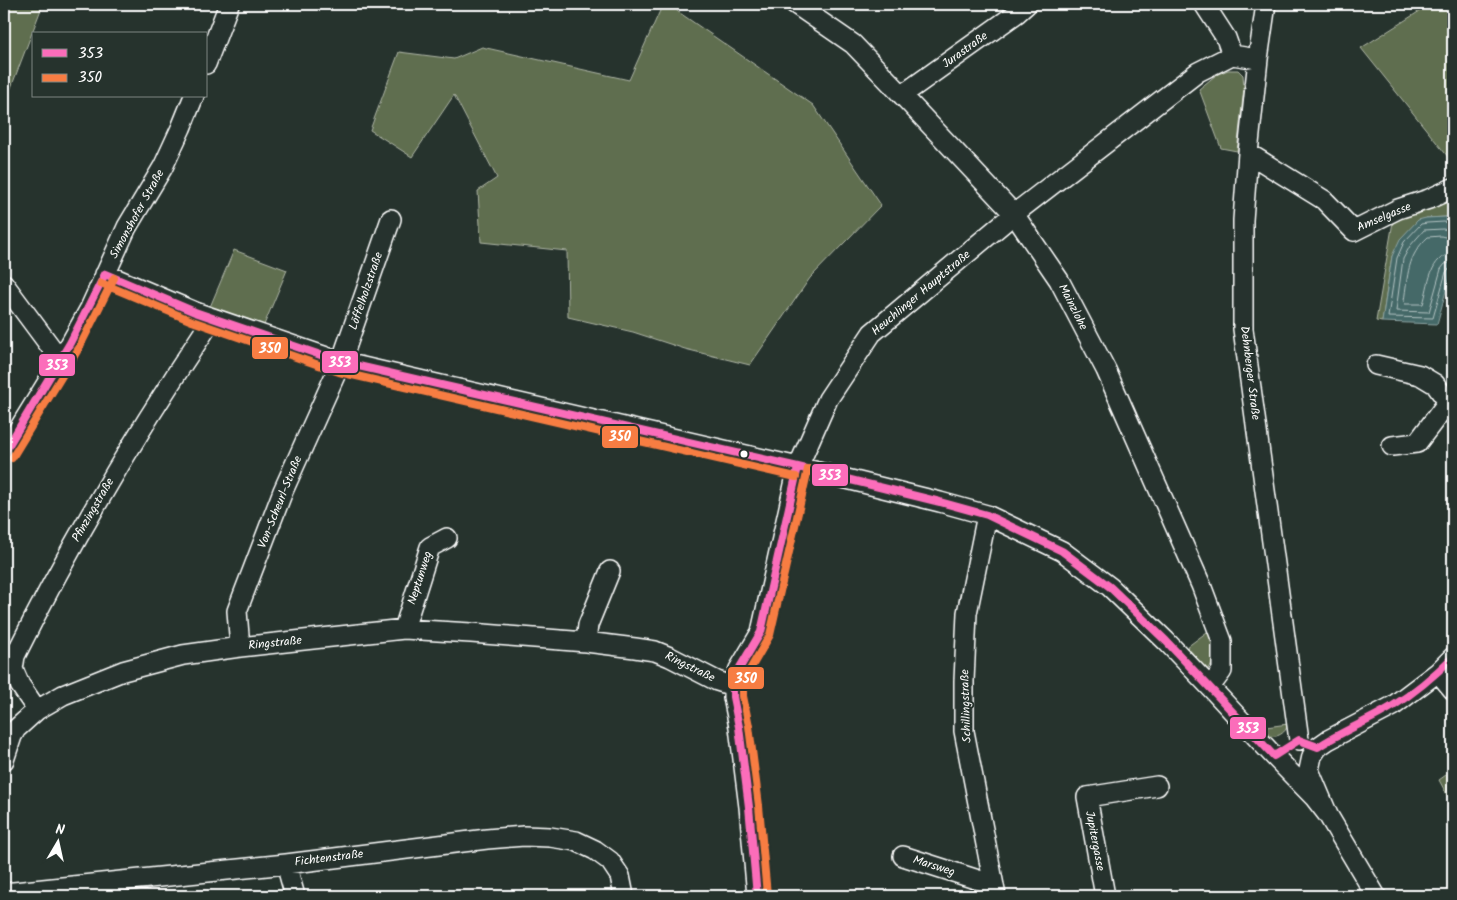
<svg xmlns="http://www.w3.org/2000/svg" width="1457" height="900" font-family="Kalam,sans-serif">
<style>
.green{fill:#5f6e4f;stroke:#afb6a7}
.water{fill:#446968;stroke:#8fa5a4}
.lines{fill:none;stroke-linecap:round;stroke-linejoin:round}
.shore{stroke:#b4c3c3;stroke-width:1}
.minor-casing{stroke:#fff;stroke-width:22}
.minor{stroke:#26332d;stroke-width:19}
.bus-1-casing{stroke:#26332d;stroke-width:11}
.bus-2-casing{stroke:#26332d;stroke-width:11}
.bus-1{stroke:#fb6dba;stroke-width:8}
.bus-2{stroke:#f77d43;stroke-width:8}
.bus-dot{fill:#fff;stroke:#26332d;stroke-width:2}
.labels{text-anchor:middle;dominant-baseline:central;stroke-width:4;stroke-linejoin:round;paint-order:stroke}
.street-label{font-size:12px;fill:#fff;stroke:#26332d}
.line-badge{stroke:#26332d;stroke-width:2}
.badge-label{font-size:14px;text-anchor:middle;font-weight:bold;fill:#fff}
</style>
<rect width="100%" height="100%" fill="#26332d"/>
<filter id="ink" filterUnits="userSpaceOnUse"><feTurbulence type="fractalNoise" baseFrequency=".02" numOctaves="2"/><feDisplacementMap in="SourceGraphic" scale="10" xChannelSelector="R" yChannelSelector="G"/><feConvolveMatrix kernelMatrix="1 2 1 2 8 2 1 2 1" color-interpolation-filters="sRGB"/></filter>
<g filter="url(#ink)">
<path class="green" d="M4 4H43L4 106Z
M663 4H681L677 11 813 105 881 205 810 278 750 365 685 349 633 332 568 317 567 251 481 242 478 191 497 178 454 95 412 157 370 130 399 52 454 59 482 47 629 80Z
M1431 4H1453V163L1361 48Z
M1228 70H1238L1243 75 1244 87 1237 151 1221 148 1199 89 1216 75Z
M1453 195V221L1446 217 1426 218 1392 256 1382 322 1376 321 1394 216Z
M234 250 287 270 264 325 210 307Z
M1211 629C1215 640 1215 659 1209 669H1206L1187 647Z
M1288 724C1286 734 1274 740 1265 734 1263 733 1261 730 1259 728Z
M1453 770V806L1439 780Z"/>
<path class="water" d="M1446 217 1453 221V265L1437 324 1382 322 1392 256 1400 239 1418 220 1426 218Z"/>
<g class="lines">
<path class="shore" d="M1453 225 1444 222 1427 223 1421 224 1404 242 1397 258 1388 317 1433 318 1446 272 1449 269 1453 268
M1453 231 1443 229 1424 230 1410 246 1403 259 1396 311 1429 312 1441 269 1445 264 1453 262
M1453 239 1441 236 1428 237C1407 256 1408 275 1404 301L1405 304H1423C1429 286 1429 255 1453 254"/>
<defs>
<path id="minor" d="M795 4 853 44 902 95 1014 214 1059 280 1106 370 1201 585 1222 641V671L1210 687
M1204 4 1226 38 1232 55
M1266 4 1258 59 1248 153 1243 220V329L1299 740
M206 64 229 4
M902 95 1017 13 1027 4
M1248 153 1324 200 1354 231 1398 209 1429 199 1453 188
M105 274 195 312 341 362 798 467 940 502 987 515 1062 551 1110 587 1166 641 1210 687 1274 756 1314 797 1328 815
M4 284 53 350 63 357
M1376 365 1420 375 1435 384 1448 402 1417 443 1392 446
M4 453 63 357 90 308 127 227 163 167 181 128 194 96
M987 515 967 613 964 681V731L996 896
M404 629 430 547 447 538
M586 642 588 625 610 571
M240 647 237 611 283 491 341 362 391 219
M1438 672 1453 690
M37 710 20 685 13 669 15 656C73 539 140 427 213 318
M4 760 12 736 16 729 37 710 63 695 123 671 183 655 240 647 404 629 471 633 586 642 635 648 655 651 670 657 717 681 733 686
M903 856 994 885
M286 864 295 896
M4 893 286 864 487 839 524 836 550 837 576 841 595 850 610 861 620 876 624 896
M757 896 749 807 739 727 733 697V686L739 669 761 632 798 467 828 399 872 333 1014 214 1198 72 1232 55 1258 59
M1105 896 1087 797 1157 786
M1376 896 1328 815 1309 770 1312 756 1318 747 1328 740 1393 706 1438 672 1453 657"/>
</defs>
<use href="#minor" class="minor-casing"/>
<use href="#minor" class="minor"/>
<defs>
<path id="bus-1" d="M105 274 195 312 341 362 798 467 940 502 987 515 1062 551 1110 587 1166 641 1274 756 1299 740 1318 747C1342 731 1369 721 1393 706 1415 692 1435 675 1453 657
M4 453 70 343 105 274
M757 896 749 807 739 727 733 697V686L739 669 761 632 798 467"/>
<path id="bus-2" d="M101 283 192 321 339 372 796 477
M12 458 79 348 114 278
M767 895 759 806 749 726 743 696V688L748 673 770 635 808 469"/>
</defs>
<use href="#bus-1" class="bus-1-casing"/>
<use href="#bus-2" class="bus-2-casing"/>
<use href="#bus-1" class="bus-1"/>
<use href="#bus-2" class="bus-2"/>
</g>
</g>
<circle class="bus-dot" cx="744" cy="454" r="4.5"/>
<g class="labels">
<g class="street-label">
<text transform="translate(965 50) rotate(-36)">Jurastraße</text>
<text transform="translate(137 214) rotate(-61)">Simonshofer Straße</text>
<text transform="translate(1384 217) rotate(-23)">Amselgasse</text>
<text transform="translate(366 291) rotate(-71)">Löffelholzstraße</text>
<text transform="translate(921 293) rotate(-40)">Heuchlinger Hauptstraße</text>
<text transform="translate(1073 307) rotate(63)">Mainzlohe</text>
<text transform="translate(1250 373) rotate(83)">Dehnberger Straße</text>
<text transform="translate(280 502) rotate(-68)">Von-Scheurl-Straße</text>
<text transform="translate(93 510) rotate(-60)">Pfinzingstraße</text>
<text transform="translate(420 578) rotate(-72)">Neptunweg</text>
<text transform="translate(275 643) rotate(-6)">Ringstraße</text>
<text transform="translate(690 667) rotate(26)">Ringstraße</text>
<text transform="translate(966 706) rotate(-92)">Schillingstraße</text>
<text transform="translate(1095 841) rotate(79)">Jupitergasse</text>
<text transform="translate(329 858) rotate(-7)">Fichtenstraße</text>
<text transform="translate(934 866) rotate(18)">Marsweg</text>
</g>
</g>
<g class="line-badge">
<rect x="251" y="336" width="38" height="24" rx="5" fill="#f77d43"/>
<rect x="321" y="350" width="38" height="24" rx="5" fill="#fb6dba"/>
<rect x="38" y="353" width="38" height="24" rx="5" fill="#fb6dba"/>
<rect x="601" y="425" width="38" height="24" rx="5" fill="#f77d43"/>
<rect x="811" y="463" width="38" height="24" rx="5" fill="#fb6dba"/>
<rect x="727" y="666" width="38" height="24" rx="5" fill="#f77d43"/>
<rect x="1229" y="716" width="38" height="24" rx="5" fill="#fb6dba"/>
</g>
<g class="badge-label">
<text x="270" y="353">350</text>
<text x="340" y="367">353</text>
<text x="57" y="370">353</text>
<text x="620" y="441">350</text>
<text x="830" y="480">353</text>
<text x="746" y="683">350</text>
<text x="1248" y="733">353</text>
</g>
<rect width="1457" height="900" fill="none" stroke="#26332d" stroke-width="20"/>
<rect x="10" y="10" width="1437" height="880" fill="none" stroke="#fff" stroke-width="2" filter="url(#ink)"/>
<rect x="32" y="32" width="175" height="65" fill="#26332d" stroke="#7d8581"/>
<rect x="42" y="49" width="25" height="8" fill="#fb6dba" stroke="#7d8581"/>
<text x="78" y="58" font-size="15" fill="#ffffff">353</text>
<rect x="42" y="74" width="25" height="8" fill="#f77d43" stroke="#7d8581"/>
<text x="78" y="82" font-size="15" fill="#ffffff">350</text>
<g transform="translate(58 842) rotate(9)" stroke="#26332d" stroke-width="4" paint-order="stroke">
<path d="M0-4L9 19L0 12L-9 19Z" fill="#ffffff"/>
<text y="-8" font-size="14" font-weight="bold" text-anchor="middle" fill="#ffffff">N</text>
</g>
</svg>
